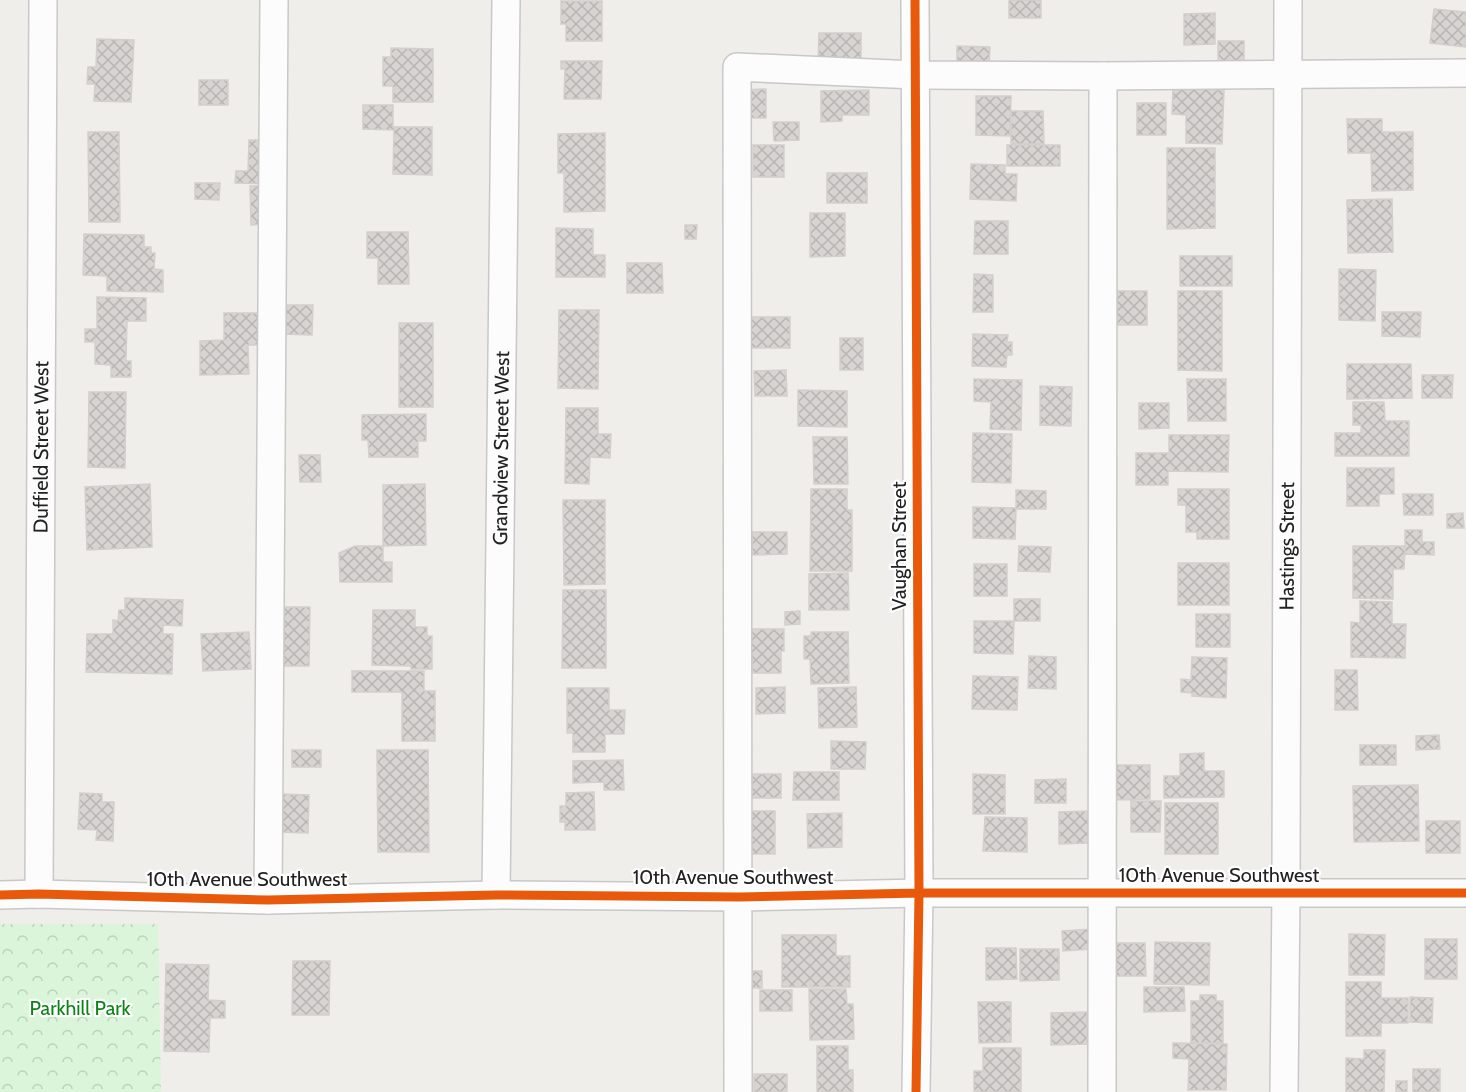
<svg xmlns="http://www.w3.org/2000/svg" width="1466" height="1092" font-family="Cabin,sans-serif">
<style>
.park{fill:url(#park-crowns)}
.building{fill:url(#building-cross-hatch);stroke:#d3d0cc;stroke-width:1.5}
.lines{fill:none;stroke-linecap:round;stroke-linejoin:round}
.minor-casing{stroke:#c9c8c7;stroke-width:30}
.minor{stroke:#fdfcfc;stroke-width:27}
.cycleway-casing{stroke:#fff;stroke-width:13}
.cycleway{stroke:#e8590c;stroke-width:9}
.labels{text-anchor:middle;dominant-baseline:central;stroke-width:4.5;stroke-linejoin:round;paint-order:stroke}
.street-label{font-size:20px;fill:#222;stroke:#fff}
.park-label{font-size:20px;fill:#0c8416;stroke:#fff}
</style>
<defs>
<pattern id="park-crowns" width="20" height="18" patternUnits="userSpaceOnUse" patternTransform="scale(1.5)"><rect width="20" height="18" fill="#daf5da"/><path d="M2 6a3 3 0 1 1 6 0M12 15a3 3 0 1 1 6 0" fill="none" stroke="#bbd2bb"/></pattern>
<pattern id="building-cross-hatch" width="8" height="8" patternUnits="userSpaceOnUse" patternTransform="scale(1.5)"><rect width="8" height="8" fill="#d7d4d2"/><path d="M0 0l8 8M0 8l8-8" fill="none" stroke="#b8b6b4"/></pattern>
</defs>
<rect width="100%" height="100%" fill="#f0eeeb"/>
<path class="park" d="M0 924H158L161 1092H0Z"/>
<path class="building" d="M1009 0H1041V18H1009Z
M561 1H602V41H566V24H561Z
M1434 9 1466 12V47L1430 43Z
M1215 13V44L1184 45V14Z
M819 33H861V65L818 64Z
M97 39 134 40 131 102 94 101 95 84H87L88 67H96Z
M1218 41H1244V63H1218Z
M957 46 990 47 989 66 957 65Z
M391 48 433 49V102H393V86H383V57H391Z
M561 61H602L601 99H564L565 69H561Z
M199 80H228V105H199Z
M1173 88 1224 90 1222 144 1186 143V115L1172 114Z
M766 89V118H743V90Z
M869 90V115H842V121L821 122V91Z
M976 96H1011L1010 136 976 135Z
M1137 103H1166V135H1137Z
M363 105H393V127H432V175L393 174 394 130 363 129Z
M1011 111H1043L1044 144H1011Z
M1347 119H1382V132H1413V190L1372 191 1371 153H1348Z
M773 122H799V140L774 141Z
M88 132H119L120 222H89Z
M605 133V211L564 212V173H558V134Z
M249 140H271L270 184 235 183 236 171H248Z
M753 145H784V177H753Z
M1007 145H1060V166H1007Z
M1167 148H1215V228L1167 229Z
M971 164 1005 165V174H1017L1016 201 970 199Z
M827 173H867V203H827Z
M195 183H220L219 200 195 199Z
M250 186H268V224L251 225Z
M1392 199 1393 252 1348 253 1347 200Z
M810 213H845V256L810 257Z
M975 221H1008V254H974Z
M685 225H697L696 239H685Z
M556 228 593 229V255H605V277H556Z
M367 232H408L409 284H378V258H367Z
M84 234 144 235V247H151V253H155L154 269 163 270V292L107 291V276L83 275Z
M1180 256H1232V286H1180Z
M627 263H662L663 293H627Z
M1339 269 1376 270 1375 321 1339 320Z
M974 274 993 275V312H973Z
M1108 291H1147V325H1108Z
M1178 291H1222V371L1178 370Z
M97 297 146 298V321H127L126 361H131V377H111V365L95 364V342H85V329H97Z
M281 305H313L312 335 280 334Z
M559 310H599L598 389 558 388Z
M1382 312H1421L1420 337 1382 336Z
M224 313H269V345H248L249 374 200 375V341L224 340Z
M751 317H790V348H751Z
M399 323H433V407H399Z
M973 334 1008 335 1007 342H1012V355H1007L1006 367 972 366Z
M840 338H863V370H840Z
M1347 364H1411L1412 398 1347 399Z
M786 370 787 396H755L754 371Z
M1422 375H1453L1452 398H1422Z
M974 379 1022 380 1021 430 990 429 991 402 974 401Z
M1187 379H1226V421H1188Z
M1040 386 1072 387 1071 426 1040 425Z
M798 390 847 391V427L798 426Z
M89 392H126L125 468 88 467Z
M1353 402H1384L1385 421H1409V456H1335V433H1361V425H1353Z
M1139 403H1169V428L1139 429Z
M566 408H598V434H611L610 458 590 457 589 484 565 483Z
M426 414V441H418V457H369L368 440H362V415Z
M973 433 1012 434 1011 483 972 482Z
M1169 435H1229L1228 472 1168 471V485H1136V453H1169Z
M813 437H847L848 484H814Z
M299 455H320L321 482H300Z
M1347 468H1394V494H1379V506H1347Z
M150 484 152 547 87 550 85 487Z
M425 484 426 545 383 546V485Z
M811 489H847V510H852V571H810Z
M1178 489H1229V539H1197V532H1186V505H1178Z
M1016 490 1046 491V509H1016Z
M1403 494H1433V515H1404Z
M563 500H605V584L564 585Z
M973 507 1016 508 1015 539 973 538Z
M1463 513 1464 528H1447V514Z
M1405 530H1422V542H1434V555L1405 554Z
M752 532H787V554L752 555Z
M355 546H383V562H392V582H340L339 553Z
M1019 546 1051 547 1050 572 1018 571Z
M1353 546H1405L1404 569H1393V599L1353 598Z
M1178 563H1229V605H1178Z
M974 564H1007V596H974Z
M848 573 849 610H809V574Z
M563 590H606V668H562Z
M125 598 183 600 182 626 163 625V634H173L172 674 86 672 87 634H113V620L118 621 119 610H125Z
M1014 599H1040V621H1014Z
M1360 601 1392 602V624H1406L1405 658 1351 657V622L1360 623Z
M275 607H310L309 666H275Z
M373 610H415V627H427V636H432V669H411V666L372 665Z
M800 611V624L785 625V612Z
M1196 614H1230V647H1196Z
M974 621H1014L1013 654 974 653Z
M749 629H784V651H781V673H753L752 660H749Z
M249 632 251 669 203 671 201 634Z
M811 632H848L849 683 811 684 810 659H804V636H811Z
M1029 656 1056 657V689L1028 688Z
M1192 657 1227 658 1226 698 1192 696V693L1181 692V679L1191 680Z
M1335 670H1357L1358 710H1335Z
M352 671H424V691H435V741H402V692H352Z
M973 676 1018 677 1017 710 972 709Z
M785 687V713L756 714V688Z
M856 687 857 727 819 728 818 688Z
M567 688H609V710H625L624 734H605V752H573V733H567Z
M1439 735 1440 749 1416 750V736Z
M831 741 866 742 865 769H831Z
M1360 745H1396V765H1360Z
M292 750H321V767H292Z
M377 750H428L429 852H378Z
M1204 753V771H1224V797L1164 798V776H1180V754Z
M623 760 624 790H604V782L573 783V761Z
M1111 765H1150V799L1111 800Z
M794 772H839V800H793Z
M752 774H781V798H752Z
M973 774 1005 775V814H973Z
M1066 779V803H1035V780Z
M1418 785 1419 841 1354 842 1353 786Z
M594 792 595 830H565V822H560V806H566V793Z
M80 793 102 794V802H114L113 841 96 840 97 830 78 829Z
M280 794 309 795 308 833 278 832Z
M1131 801H1161L1160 832H1131Z
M1165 803H1218V854H1165Z
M744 811H775V854H744Z
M1090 811V843L1059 844V812Z
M842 813V847L808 848 807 814Z
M985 817 1027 818V852L983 851Z
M1426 821H1460V853H1426Z
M1091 929 1092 949 1063 951 1062 931Z
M1349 934 1385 935 1384 975H1349Z
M782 935H836V956H850V987H782Z
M1425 939H1457V979H1425Z
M1155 942 1210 943 1209 985 1154 984Z
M1112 943H1145L1146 976H1112Z
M986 948H1016L1017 979 986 980Z
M1020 949H1059V980L1020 981Z
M293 961H330L329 1015H292Z
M166 964 209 965 208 1000 225 1001V1018H210L209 1052 164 1051Z
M741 971H762V988H741Z
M1346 982H1381V998H1408V1023H1381V1036H1346Z
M1144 987H1184L1185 1011 1144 1012Z
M809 989H846L847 1004H853L854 1039 810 1040Z
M760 990H792V1011H760Z
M1200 995H1216V1001H1223V1043H1191V1001H1200Z
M1410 997 1433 998 1432 1023 1410 1022Z
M978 1002H1011V1042L979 1043Z
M1087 1012V1044L1051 1045V1013Z
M1173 1043 1227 1044 1226 1090H1188L1189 1059 1173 1058Z
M817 1046H848V1070H853V1092H817Z
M983 1048H1021V1092H974V1071H983Z
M1364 1050H1385L1384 1092H1346V1058L1364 1059Z
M1413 1069H1440V1092H1413Z
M754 1074H787V1092H754Z
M1396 1081H1407V1092H1396Z"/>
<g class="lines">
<defs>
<g id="minor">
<path d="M915 0 919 893 916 1092"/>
<path id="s1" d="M39 894 43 0"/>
<path d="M0 895 39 894 268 900 496 895 739 897 919 893H1466"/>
<path id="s2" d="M496 895 506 0"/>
<path d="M268 900 274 0"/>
<path d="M738 1092 737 67 915 75 1103 76 1466 73"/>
<path d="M1102 1092 1103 76"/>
<path id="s3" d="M1284 1092 1286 893 1288 0"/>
</g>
</defs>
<use href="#minor" class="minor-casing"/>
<use href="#minor" class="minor"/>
<defs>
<path id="cycleway" d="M915 0 919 893 916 1092
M0 895 39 894 268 900 496 895 739 897 919 893H1466"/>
</defs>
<use href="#cycleway" class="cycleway-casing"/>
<use href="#cycleway" class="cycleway"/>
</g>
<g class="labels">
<g class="street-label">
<text stroke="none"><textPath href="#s1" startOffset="447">Duffield Street West</textPath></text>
<text stroke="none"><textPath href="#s2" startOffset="447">Grandview Street West</textPath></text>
<text transform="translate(899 546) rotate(-90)">Vaughan Street</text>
<text stroke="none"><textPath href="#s3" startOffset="546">Hastings Street</textPath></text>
<text x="1219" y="875">10th Avenue Southwest</text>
<text x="733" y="877">10th Avenue Southwest</text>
<text x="247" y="879">10th Avenue Southwest</text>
</g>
<g class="park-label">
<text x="80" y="1008">Parkhill Park</text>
</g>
</g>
</svg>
